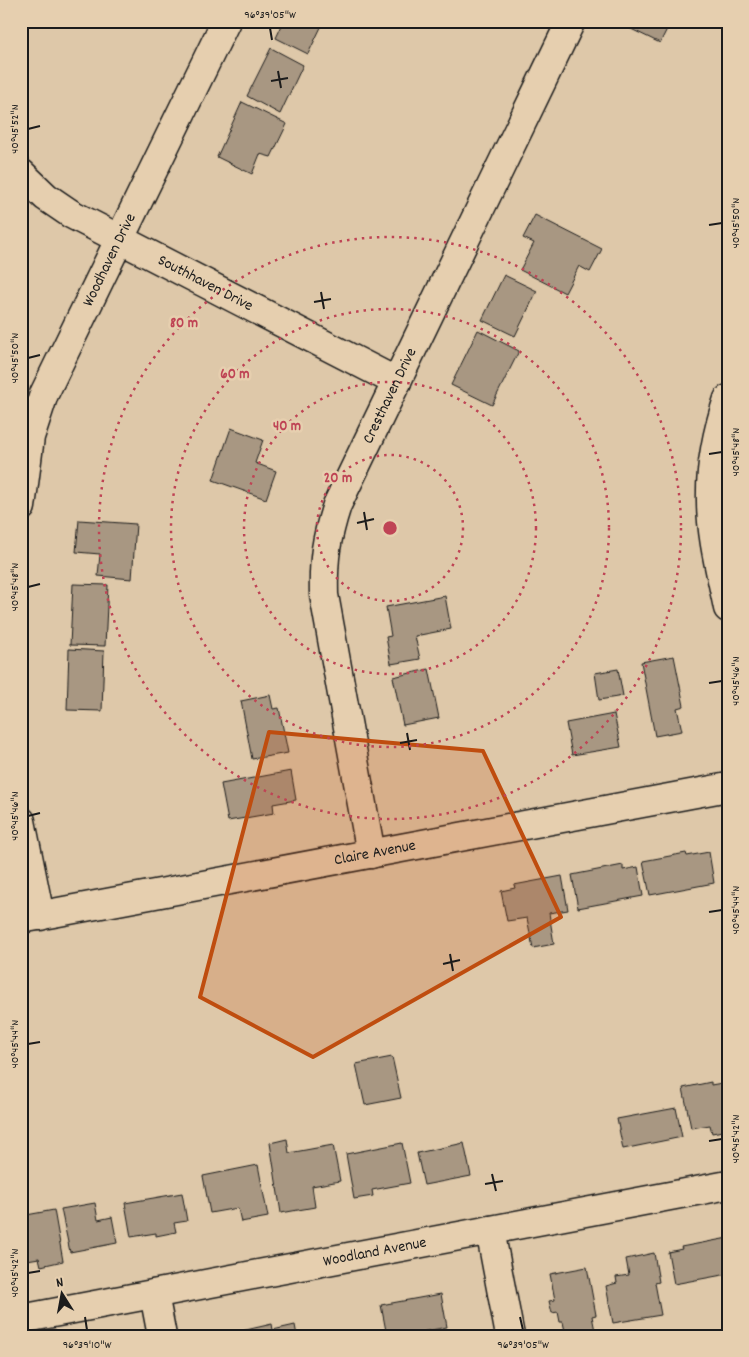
<svg xmlns="http://www.w3.org/2000/svg" width="749" height="1357" font-family="Dekko,sans-serif">
<style>
.building{fill:#a89782;stroke:#1c1c1c}
.lines{fill:none;stroke-linecap:round;stroke-linejoin:round}
.minor-casing{stroke:#1c1c1c;stroke-width:31}
.minor{stroke:#e6cfaf;stroke-width:28}
.marked{fill:#bf4d0f;fill-opacity:0.2;stroke:#bf4d0f;stroke-width:4;stroke-linejoin:round}
.ticks{fill:none;stroke:#1c1c1c;stroke-width:2}
.ring{fill:none;stroke:#bf4455;stroke-width:2.5;stroke-dasharray:2.5 5}
.labels{text-anchor:middle;dominant-baseline:central;stroke-width:5;stroke-linejoin:round;paint-order:stroke}
.street-label{font-size:16px;fill:#1c1c1c;stroke:#e6cfaf}
.centre{fill:#bf4455;stroke:#e6cfaf;stroke-width:2.5}
.ring-label{font-size:15px;text-anchor:middle;font-weight:bold;fill:#bf4455;stroke:#e6cfaf;stroke-width:5;stroke-linejoin:round;paint-order:stroke}
.neatline{fill:none;stroke:#1c1c1c;stroke-width:2}
.ticks-label{font-size:12px;text-anchor:middle;fill:#1c1c1c}
</style>
<rect width="100%" height="100%" fill="#dec8a9"/>
<filter id="ink" filterUnits="userSpaceOnUse"><feTurbulence type="fractalNoise" baseFrequency=".02" numOctaves="2"/><feDisplacementMap in="SourceGraphic" scale="10" xChannelSelector="R" yChannelSelector="G"/><feConvolveMatrix kernelMatrix="1 2 1 2 8 2 1 2 1" color-interpolation-filters="sRGB"/></filter>
<g filter="url(#ink)">
<path class="building" d="M284 21H324L308 54 276 38Z
M630 21H671L660 43 627 27Z
M271 48 303 65 280 114 247 96Z
M242 102 287 124 271 157 260 154 252 174 217 157Z
M535 215 602 249 590 272 579 266 565 293 520 270 534 243 523 238Z
M504 275 537 291 515 336 482 320Z
M478 330 519 351 492 405 451 385Z
M231 428 263 440 255 463 276 471 266 499 213 480Z
M79 520 136 524 132 579 98 576 100 554 76 552Z
M73 584 108 585 105 646 70 645Z
M445 596 451 629 415 636 420 659 391 664 386 637 391 636 386 607Z
M69 649 104 651 102 711 67 710Z
M674 656 684 706 677 708 682 731 655 736 641 662Z
M429 669 439 718 403 725 393 677Z
M618 669 623 696 599 700 595 673Z
M270 695 273 709 279 708 288 753 252 759 241 701Z
M614 714 621 747 572 755 566 723Z
M291 771 296 800 273 804 274 813 228 821 221 784Z
M709 852 714 883 650 895 643 861 686 853 687 856Z
M623 865V870L638 867 643 896 578 908 572 875Z
M562 876 568 910 549 913 554 944 533 948 527 918 507 921 501 891 515 888 514 885Z
M392 1057 401 1098 365 1105 356 1064Z
M711 1082V1085L728 1082V1130L712 1133 710 1125 691 1128 683 1088Z
M676 1108 682 1137 623 1149 617 1119Z
M287 1139 289 1153 333 1145 340 1181 312 1186 315 1207 281 1213 270 1143Z
M402 1143 410 1183 372 1190 373 1196 354 1199 346 1154Z
M464 1143 471 1176 424 1185 417 1153Z
M258 1165 268 1217 241 1222 238 1208 210 1213 203 1176Z
M182 1193 187 1221 174 1223 176 1232 156 1236V1233L131 1237 125 1203Z
M95 1203 98 1220 112 1217 117 1243 70 1252 61 1209Z
M54 1210 63 1261 41 1266 39 1258 21 1261V1234H24L21 1216Z
M728 1238V1274L674 1284 668 1252 682 1249 681 1247Z
M654 1253 659 1282 655 1283 661 1315 613 1323 606 1286 617 1283 616 1277 629 1275 626 1259Z
M587 1267 596 1315 592 1316 596 1336H566L563 1322H560L558 1312 552 1313 549 1301 555 1300 550 1274Z
M441 1294 447 1327 400 1336H387L381 1305Z
M272 1324 273 1330 295 1325 297 1336H220Z"/>
<g class="lines">
<defs>
<g id="minor">
<path id="s1" d="M21 173 46 197 71 214 397 382"/>
<path d="M728 399C717 432 710 467 711 501 711 537 721 573 728 608"/>
<path id="s2" d="M21 507 30 437 44 394 226 21"/>
<path d="M21 821 40 916"/>
<path id="s3" d="M371 854 324 595C323 559 326 539 337 505L571 21"/>
<path id="s4" d="M21 919 728 787"/>
<path d="M490 1230 510 1336"/>
<path d="M154 1294 162 1336"/>
<path id="s5" d="M21 1319 728 1185"/>
</g>
</defs>
<use href="#minor" class="minor-casing"/>
<use href="#minor" class="minor"/>
</g>
</g>
<path class="marked" d="M269 732 483 751 561 917 313 1057 200 997Z"/>
<path class="ticks" d="M270 28 272 40M278 71 281 88M271 81 288 78M28 129 40 126M709 225 722 223M321 292 324 309M314 302 331 299M28 358 40 355M709 454 722 452M364 512 367 530M357 523 374 519M28 587 40 584M709 683 722 681M407 733 410 750M400 743 417 740M28 816 40 813M709 912 722 910M450 954 453 971M443 964 460 960M28 1044 40 1042M709 1141 722 1139M492 1174 496 1191M485 1184 503 1181M28 1273 40 1271M85 1317 87 1330M520 1317 523 1330"/>
<g class="ring">
<circle cx="390" cy="528" r="73"/>
<circle cx="390" cy="528" r="146"/>
<circle cx="390" cy="528" r="219"/>
<circle cx="390" cy="528" r="291"/>
</g>
<g class="labels">
<g class="street-label">
<text stroke="none"><textPath href="#s2" startOffset="265">Woodhaven Drive</textPath></text>
<text stroke="none"><textPath href="#s1" startOffset="216">Southhaven Drive</textPath></text>
<text stroke="none"><textPath href="#s3" startOffset="476">Cresthaven Drive</textPath></text>
<text stroke="none"><textPath href="#s4" startOffset="360">Claire Avenue</textPath></text>
<text stroke="none"><textPath href="#s5" startOffset="360">Woodland Avenue</textPath></text>
</g>
</g>
<circle cx="390" cy="528" r="8" class="centre"/>
<g class="ring-label">
<text x="184" y="327">80 m</text>
<text x="235" y="378">60 m</text>
<text x="287" y="430">40 m</text>
<text x="338" y="482">20 m</text>
</g>
<rect width="749" height="1357" fill="none" stroke="#e6cfaf" stroke-width="55"/>
<g transform="translate(62 1294) rotate(349)" stroke="#e6cfaf" stroke-width="4" paint-order="stroke">
<path d="M0-4L9 19L0 12L-9 19Z" fill="#1c1c1c"/>
<text y="-8" font-size="14" font-weight="bold" text-anchor="middle" fill="#1c1c1c">N</text>
</g>
<rect x="28" y="28" width="694" height="1302" class="neatline"/>
<g class="ticks-label">
<text x="270" y="18">96°39'05"W</text>
<text transform="translate(14 129) rotate(-90)" y="4">40°45'52"N</text>
<text transform="translate(735 223) rotate(-90)" y="4">40°45'50"N</text>
<text transform="translate(14 358) rotate(-90)" y="4">40°45'50"N</text>
<text transform="translate(735 452) rotate(-90)" y="4">40°45'48"N</text>
<text transform="translate(14 587) rotate(-90)" y="4">40°45'48"N</text>
<text transform="translate(735 681) rotate(-90)" y="4">40°45'46"N</text>
<text transform="translate(14 816) rotate(-90)" y="4">40°45'46"N</text>
<text transform="translate(735 910) rotate(-90)" y="4">40°45'44"N</text>
<text transform="translate(14 1044) rotate(-90)" y="4">40°45'44"N</text>
<text transform="translate(735 1139) rotate(-90)" y="4">40°45'42"N</text>
<text transform="translate(14 1273) rotate(-90)" y="4">40°45'42"N</text>
<text x="87" y="1348">96°39'10"W</text>
<text x="523" y="1348">96°39'05"W</text>
</g>
</svg>
